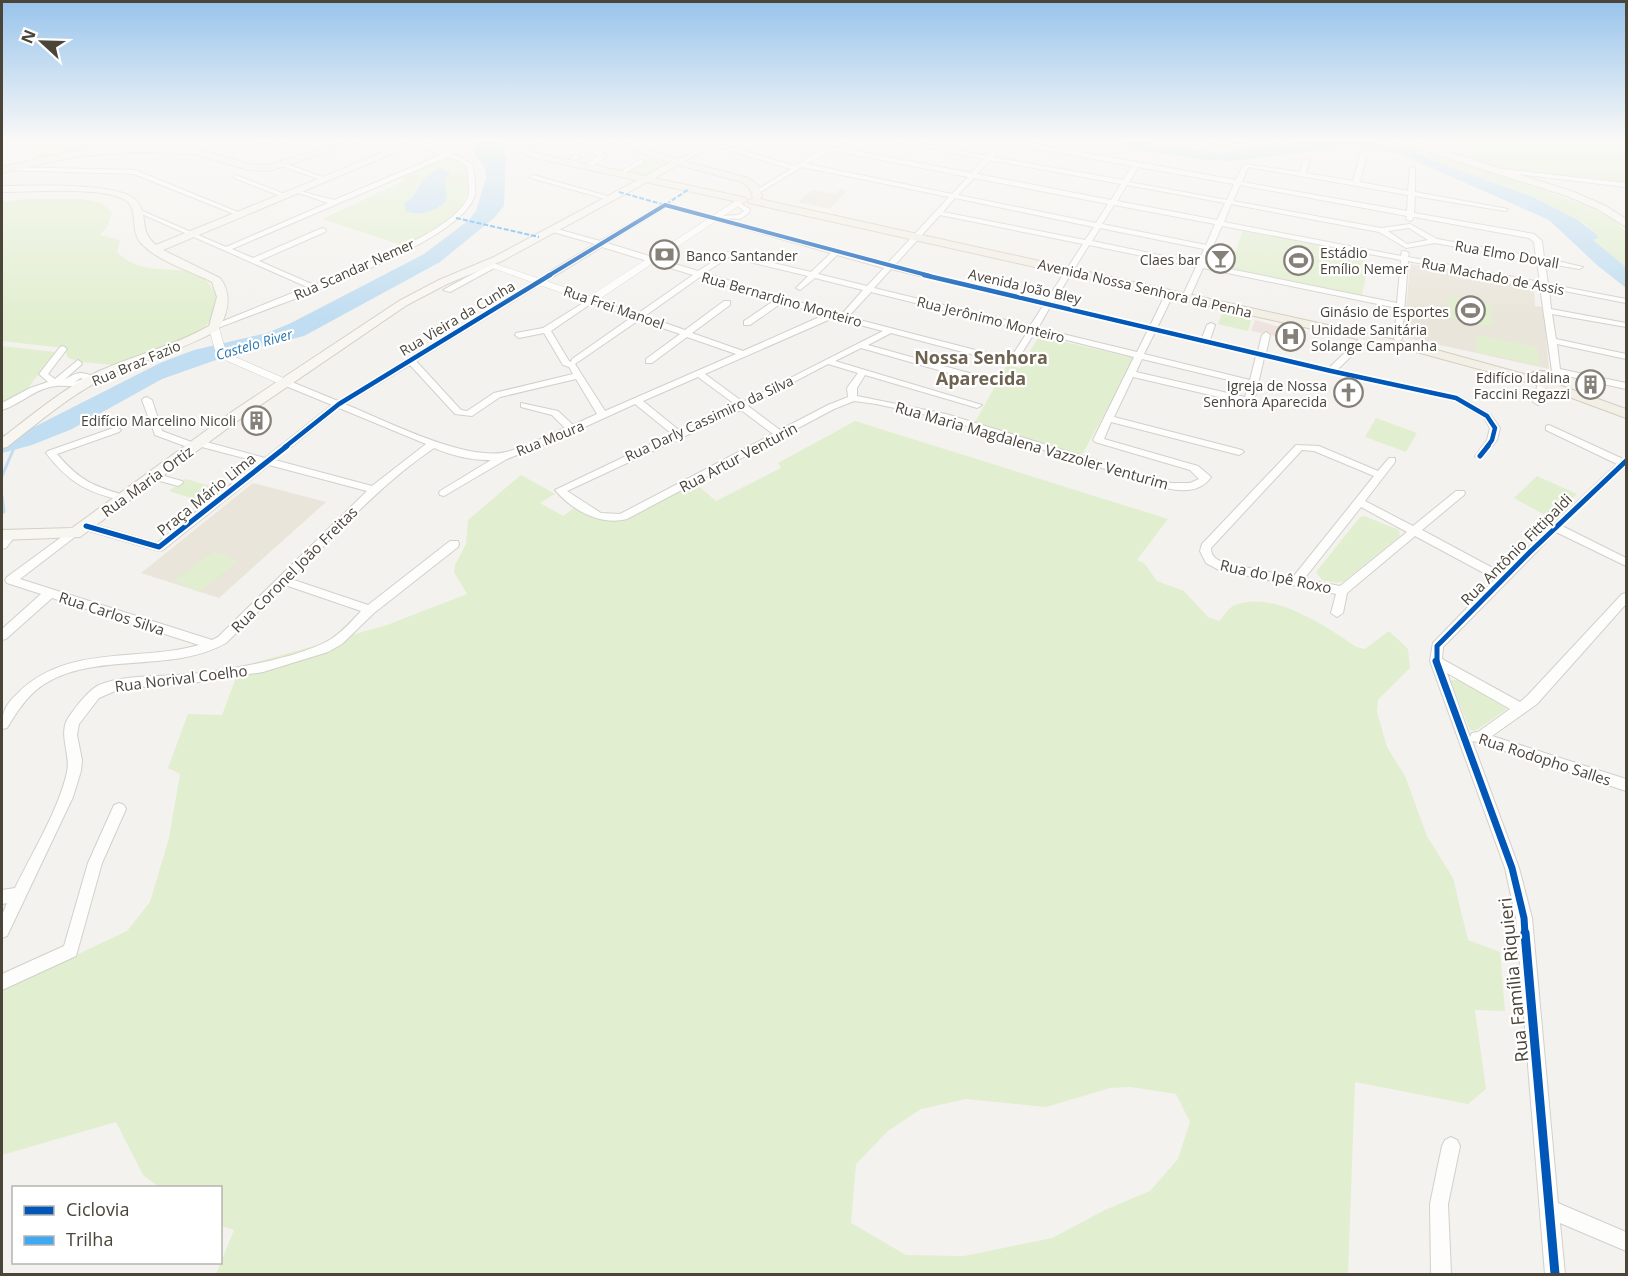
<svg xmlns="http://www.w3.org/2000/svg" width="1628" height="1276" font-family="'Open Sans',sans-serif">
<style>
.education{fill:#eae5da}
.medical{fill:#eee3df}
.green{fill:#e1eecf;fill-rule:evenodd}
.water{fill:#c0ddf1}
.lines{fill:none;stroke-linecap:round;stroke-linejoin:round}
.stream{stroke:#c0ddf1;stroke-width:3}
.minor-casing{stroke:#d2d0cb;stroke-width:2}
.tertiary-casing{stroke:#d2d0cb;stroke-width:1}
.secondary-casing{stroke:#d3cfc5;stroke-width:2}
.primary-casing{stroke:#d6cebb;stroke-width:2}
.minor{fill:#fdfdfc;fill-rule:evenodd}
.tertiary{fill:#fdfdfc;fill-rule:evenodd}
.secondary{fill:#f7f6f1;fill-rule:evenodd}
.primary{fill:#f2efe6;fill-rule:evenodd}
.quiet{stroke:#3fa9f5;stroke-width:2;stroke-dasharray:5 2;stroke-linecap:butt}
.cycleway-far4-casing{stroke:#fff;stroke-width:6}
.cycleway-far3-casing{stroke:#fff;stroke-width:8}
.cycleway-far2-casing{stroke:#fff;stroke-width:9}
.cycleway-far1-casing{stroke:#fff;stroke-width:10}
.cycleway-casing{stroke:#fff;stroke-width:13}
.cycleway-far4{stroke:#0057b8;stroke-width:4}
.cycleway-far3{stroke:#0057b8;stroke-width:4.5}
.cycleway-far2{stroke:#0057b8;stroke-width:5}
.cycleway-far1{stroke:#0057b8;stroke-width:7}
.cycleway{stroke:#0057b8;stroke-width:9}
.labels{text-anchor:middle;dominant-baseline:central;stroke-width:4.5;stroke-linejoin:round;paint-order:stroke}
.far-poi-label{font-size:14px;fill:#4b4439;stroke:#fff;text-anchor:end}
.far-street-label{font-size:14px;fill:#4b4439;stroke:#fff}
.far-water-label{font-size:14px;font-style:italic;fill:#2e7ab2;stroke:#fff}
.street-label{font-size:15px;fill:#4b4439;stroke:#fff}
.far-district-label{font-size:18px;font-weight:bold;fill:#6e6250;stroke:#fff}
.near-street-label{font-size:18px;fill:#4b4439;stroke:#fff}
</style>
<rect width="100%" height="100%" fill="#f4f2ee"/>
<path class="education" d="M841 189 847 190 830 209 798 202 812 190 835 194Z
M1410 264 1534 287 1535 306 1543 307 1549 369 1404 337Z
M253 483 326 502 219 598 141 573Z"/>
<path class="medical" d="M1255 320 1280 327 1281 325 1305 331 1302 342 1251 331Z"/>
<path class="green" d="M2 140H99L84 150 40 159 21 148 2 151Z
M1364 140H1388L1457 159 1581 204 1613 219 1626 232V267L1593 240 1587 225 1578 220 1533 197 1436 162 1430 157Z
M1455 140H1626V185L1610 180H1579L1503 170 1450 152 1447 149Z
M448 156 466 161C474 214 447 226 404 246L323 219 405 180 399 177Z
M651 158 670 164 642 177 623 173Z
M82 199 102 203 112 213 106 229 100 235 120 240 117 252C140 275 166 266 194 273 205 276 213 288 217 297L216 311 202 332 113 365 83 362 68 358 64 348 2 341V202L27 199Z
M1243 231 1366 255 1364 265H1368L1362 295 1229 269Z
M1448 296 1491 304 1493 327 1449 318Z
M1223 311 1252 317 1248 331 1218 324Z
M1476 335 1537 347 1540 365 1477 352Z
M1039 336 1135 358 1081 457 975 422 1007 365 1020 368Z
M2 346 55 352 28 388 2 404Z
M1376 418 1417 433 1406 452 1365 437Z
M855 421 1168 519 1137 560 1144 563 1157 581 1184 591 1208 617 1219 621C1224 616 1229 607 1235 605 1273 590 1326 626 1356 647L1365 649 1389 631 1408 649 1410 668 1378 700 1377 712 1387 747 1405 776 1427 836 1453 878 1468 940 1500 952 1505 1011 1475 1010 1486 1089 1468 1104 1355 1082 1348 1274H216L234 1230 221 1226 220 1188 159 1187 143 1175 116 1122 2 1155V990L127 931 150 902 169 838 180 774 168 768 188 714 222 715 240 667 387 625 467 594 454 572 455 565 466 544 468 520 521 475 555 494 540 503 563 516 577 506 599 518 620 520 695 483 716 501 781 468 778 463ZM1131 1087 1176 1094 1190 1122 1178 1159 1150 1191 1105 1210 1052 1238 964 1256 906 1255 851 1223 856 1164 888 1131 921 1109 966 1099 1046 1107 1110 1088Z
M1537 476 1577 494 1552 519 1514 498Z
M186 479 224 490 207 503 169 491Z
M1364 516 1399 530 1400 536 1344 581 1336 583 1322 580 1316 572 1360 517Z
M214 551 238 561 199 592 174 581Z
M1450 680H1461L1507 709 1475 731 1470 730Z"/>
<path class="water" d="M479 140H501L506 160 504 206 494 218 440 262 304 336 236 353 162 379 72 429 32 445 2 453V435L32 428 160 363 194 350 267 333 291 323 424 254 469 220 476 211 486 177 484 166 474 154V150Z
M1116 140H1144L1157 145 1221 153 1308 140H1364L1419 153 1436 162 1533 197 1578 220 1597 235 1598 238 1593 240 1626 267V288L1597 265 1549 220 1402 155 1373 149 1342 148 1230 161 1208 160 1134 150Z
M441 168 451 173 444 179 447 196 445 202C436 211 418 217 406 211L404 204C408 201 413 197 415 193 423 182 427 172 441 168Z"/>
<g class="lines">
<path class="stream" d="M2 476 14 448
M2 496 4 512"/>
<defs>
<path id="minor" d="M203 140H210L197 152H193V150Z
M246 140 264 144 294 140C279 147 260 151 246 140Z
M646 140H655L635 150 630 149Z
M697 140 717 143 795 166 837 140H845L835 147 971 173 984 159 890 140H905L987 156 1000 141 999 140H1014L1236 180 1244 164 1300 172 1303 160 1306 158 1309 160 1306 173 1353 181 1360 155 1363 153 1366 155 1360 182 1408 191 1410 168 1415 167V192L1508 209 1505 211 1415 196 1414 213 1534 234 1542 241 1544 258 1583 267 1579 269 1545 263 1548 284 1626 299V303L1549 288 1551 309 1626 323V327L1552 314 1556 339 1626 354V359L1557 344 1560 369 1626 383V389L1558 374 1553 380H1547L1546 378 1552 371 1540 287 1408 261 1402 339 1398 342 1394 339 1397 308 1203 268 1190 297 1186 299 1182 297 1196 267 1089 245 1053 303 1150 326 1166 293 1170 291 1174 293 1157 328 1202 338 1207 325 1211 323 1215 325 1210 340 1258 351 1262 335 1266 332 1270 335 1266 353 1329 368 1363 335H1369V339L1337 370 1459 396 1490 414 1500 428 1497 440 1483 458H1477L1475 456 1487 440 1490 428 1484 418 1453 400 1264 358 1254 401 1249 404 1133 377 1114 417 1242 450 1244 452 1239 455 1111 422 1104 439 1198 466 1211 477C1201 492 1183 492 1166 488L941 418 876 404 854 401 834 409 627 519C600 526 572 510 555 490L672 434 635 404 578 430 576 432 507 459 444 496 440 495 439 493 440 491 491 460C473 461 451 455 434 448 381 484 337 533 291 579L368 605 450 541H458L459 544 458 547 374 613 342 644 328 652 263 672 179 685 122 688 99 698 79 724 77 735 82 760 81 771 73 797 7 936 2 938V915L7 903 2 904V890L15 888C32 853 59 809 67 772 71 754 58 735 68 718 76 707 87 691 99 685 123 675 150 677 176 675 215 673 299 659 331 639 342 632 352 621 361 611L285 585 226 643C168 676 87 648 35 691 23 702 15 715 7 728L2 729C2 712 5 705 18 693 67 644 139 662 199 645L52 598 6 639 2 640V629L41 594 7 583 5 580 7 577 71 530 75 529 80 533 20 579 212 640 218 637 367 491 269 465 163 550 159 551 82 529 81 526 82 523 86 522 157 543 259 462 198 446 196 448H190L155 435 142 400 144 398 147 397 152 400 162 431 194 443 199 440 265 458 332 405 281 384V380H287L338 401 595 244 550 231V227L600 241 665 203 887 264 949 197 802 167 757 194 755 193V191L791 169 715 146 679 163H675V161L709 145ZM1006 143 1132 166 1123 180 993 157ZM830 150 968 177 952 194 807 164ZM990 160 1121 184 1111 200 977 174ZM1138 167 1234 184 1227 200 1129 182ZM1248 167 1408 195 1407 211 1242 182ZM974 178 1108 204 1096 223 958 195ZM1127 185 1225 203 1217 220 1117 201ZM1240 185 1407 216 1406 219 1410 221 1412 220 1414 217 1529 238 1534 242 1536 257 1437 239 1410 224 1381 228 1233 201ZM955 198 1094 227 1085 240 943 212ZM1231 204 1379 232 1406 248 1435 243 1537 262 1540 282 1408 257 1409 253 1405 251H1402L1401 256 1224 222ZM1114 205 1215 224 1206 245 1102 224ZM666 207 831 253 811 272 728 252 698 271 607 243ZM940 215 1083 244 1046 301 894 266ZM1222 226 1401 260 1397 303 1205 264ZM1100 228 1204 249 1198 263 1092 241ZM1409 228 1428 240 1407 244 1388 231ZM602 247 693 275 637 314 591 298 543 328 516 333 515 335 519 338 544 333 563 365 569 367 573 374 494 393 467 411 461 410 416 361ZM837 255 884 268 867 286 818 274ZM729 257 808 276 796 288 800 290 815 278 863 290 841 315 705 273ZM891 269 1043 306 1030 326 874 288ZM700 277 775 300 744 321V325H750L783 302 824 315 743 351 692 333 730 305V301H724L685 330 645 316ZM871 292 1028 331 1010 359 848 317ZM592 303 632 317 572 359 571 362 569 361 551 331ZM1050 307 1148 330 1137 352 1038 328ZM833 318 883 331 743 402 705 374ZM639 320 680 334 646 359V363H652L687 337 736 354 605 411 575 364ZM1035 332 1134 357 1093 440 1095 442 1190 470 1199 479 1190 483H1171L946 414 857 396V388L865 375 974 407 977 408 982 405 835 361 861 348 991 385 995 382 994 380 868 345 891 333 1012 365 1015 364ZM1155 332 1256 356 1250 380 1144 354ZM1142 359 1249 385 1245 397 1136 372ZM828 364 858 373 847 388 848 397 828 405 780 430 748 406ZM410 365 455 414 472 416 500 397 576 379 597 414 573 425 558 411 521 403V407L552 415 565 428C546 436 526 447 506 452 466 462 384 420 345 404ZM698 377 736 405 680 431 643 401ZM339 408 426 444 372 486 275 460ZM741 410 773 434 620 514 601 513 567 491Z
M1208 140 1237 144 1285 140C1264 149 1229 152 1208 140Z
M569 141 598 149V151L604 153 606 157 589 168H585V166L599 155 584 151 585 149 567 144Z
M412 142C427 142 463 156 473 166 474 177 478 192 472 202 443 251 274 305 218 328L211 326 307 287 135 211 140 210 226 247 328 203 296 192V190L334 200 441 155 412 144ZM447 157 461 161 467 167C468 177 471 189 467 199 453 232 348 271 314 285L259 261 325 232 326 230 322 228 253 258 232 249Z
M576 155 582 158 571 160V158Z
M640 160 645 161 621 175 616 174Z
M284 163 328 179 329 180 324 181 282 166 281 165Z
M7 167 135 170 245 215 239 216 134 174 5 170V168Z
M1494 168 1626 183V187L1492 171V169Z
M236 175 287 195 288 196 283 197 234 178V176Z
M533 175 611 197 612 198 609 200 531 178 530 177Z
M738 202 750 209 749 213 740 219 723 218V216L738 215 744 211 735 204Z
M491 264 498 266 450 292 443 290Z
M63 346 67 349 48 374 55 379 78 360 82 363 81 365 64 380C75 374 78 370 92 376V380C78 391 66 383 50 387 32 391 19 405 2 410V403L30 388 48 382 39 374 60 347ZM81 378 83 379 74 382Z
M1542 380 1546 383 1543 402 1538 405 1533 402 1538 383Z
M1549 425 1623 459 1626 458V466L1562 526 1626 558V566L1556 532 1443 647 1442 659 1520 702 1527 696 1622 594 1626 593V604L1537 704 1492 736 1626 779V791L1477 742 1472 741 1471 738 1519 868 1532 918 1558 1203 1626 1232V1251L1560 1223 1565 1274H1545L1516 918 1505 868 1430 661 1433 643 1495 579 1415 536 1347 593 1343 613 1337 617 1331 613 1336 594 1219 570 1206 563 1200 551 1202 544 1296 445 1319 446 1378 471 1389 458H1395V462L1365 501 1413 526 1456 491H1464L1465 493 1464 495 1422 530 1502 573 1617 464 1546 430V426ZM1302 450 1314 451 1374 476 1293 577 1225 563C1217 560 1211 557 1211 548ZM1361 507 1407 532 1340 586 1304 579ZM1447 673 1510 709 1478 732 1472 733 1470 737Z
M116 427 121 430 119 432 57 454C80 481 93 486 127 496L128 498 127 500 123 501C87 492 69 483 46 453L48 451Z
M153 473 182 481 183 483 178 486 149 478 148 476Z
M11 531 16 535 6 548 2 549V539Z
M119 803 124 805 126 809 102 863 76 956 2 990V974L64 946 88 863 114 805Z
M1451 1137 1457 1140 1460 1146 1448 1204 1451 1274H1431L1430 1204 1442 1146 1445 1140Z"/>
<path id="tertiary" d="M740 198 747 200 595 302H587L482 264 490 262 590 296Z
M214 325 219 328 225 349 233 356 288 380V384H280L225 360 215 350 209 328Z"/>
<path id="secondary" d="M413 140H425L163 250 220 278C233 295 228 313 218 330 183 350 143 360 106 377 70 395 38 423 7 447L2 448V438C32 415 63 389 97 372 134 355 174 346 209 326L217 297 212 282C189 270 158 262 140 242 130 230 139 208 125 200 103 186 30 192 2 192V186C27 186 121 181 137 201 149 216 138 230 156 245Z
M1391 140H1408L1427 145 1574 192 1606 206 1626 219V227L1599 210 1567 196Z
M677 159 681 162 680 164 502 261 447 284 407 305 243 417 80 537 2 540V530L72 528 233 411 399 301 439 280 494 257Z"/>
<path id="primary" d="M351 140H366L269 171 248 170 194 154 135 152 74 157 2 173V167L74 151 135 146 195 148 249 164 268 165Z
M532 140H543L529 150 532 152 743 197 748 200 743 203 529 157 519 152V148Z
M605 140H619L680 160 748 178 759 186 762 197 760 199 1422 346 1528 375C1538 368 1549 371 1558 377L1559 385 1626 409V418L1534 384 1420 353 749 203 748 201 753 198 750 189 742 182 674 164Z"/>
</defs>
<use href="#minor" class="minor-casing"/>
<use href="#tertiary" class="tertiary-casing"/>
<use href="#secondary" class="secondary-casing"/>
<use href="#primary" class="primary-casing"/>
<use href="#minor" class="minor"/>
<use href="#tertiary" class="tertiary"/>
<use href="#secondary" class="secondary"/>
<use href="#primary" class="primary"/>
<path class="quiet" d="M619 192 665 205 689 189
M456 218 539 237"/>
<defs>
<path id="cycleway-far4" d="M548 276 665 205 930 276"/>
<path id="cycleway-far3" d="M924 275 1331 371 1456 398 1487 416 1495 428 1492 440 1487 447
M285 447 339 404 550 275"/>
<path id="cycleway-far2" d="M1480 456 1488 446
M86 526 159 547 287 446
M1437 663V646L1530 552 1626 461"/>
<path id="cycleway-far1" d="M1436 661 1512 868 1524 918 1525 934"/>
<path id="cycleway" d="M1525 933 1555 1274"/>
</defs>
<use href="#cycleway-far4" class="cycleway-far4-casing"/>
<use href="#cycleway-far3" class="cycleway-far3-casing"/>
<use href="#cycleway-far2" class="cycleway-far2-casing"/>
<use href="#cycleway-far1" class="cycleway-far1-casing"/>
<use href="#cycleway" class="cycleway-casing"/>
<use href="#cycleway-far4" class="cycleway-far4"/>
<use href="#cycleway-far3" class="cycleway-far3"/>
<use href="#cycleway-far2" class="cycleway-far2"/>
<use href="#cycleway-far1" class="cycleway-far1"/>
<use href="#cycleway" class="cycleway"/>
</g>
<linearGradient id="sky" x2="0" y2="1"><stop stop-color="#98c4ec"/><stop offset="0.44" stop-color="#faf9f7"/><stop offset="1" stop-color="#faf9f7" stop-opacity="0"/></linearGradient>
<rect width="1628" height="319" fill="url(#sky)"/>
<defs>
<symbol id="bank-ring" viewBox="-11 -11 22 22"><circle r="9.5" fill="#fff" stroke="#868178" stroke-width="1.5"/><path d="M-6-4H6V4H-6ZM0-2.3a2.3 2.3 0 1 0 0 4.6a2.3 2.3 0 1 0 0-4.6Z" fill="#868178"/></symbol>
<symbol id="bar-ring" viewBox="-11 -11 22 22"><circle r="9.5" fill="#fff" stroke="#868178" stroke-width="1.5"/><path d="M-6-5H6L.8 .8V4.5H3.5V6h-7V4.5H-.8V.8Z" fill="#868178"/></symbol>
<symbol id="stadium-ring" viewBox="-11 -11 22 22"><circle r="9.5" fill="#fff" stroke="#868178" stroke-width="1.5"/><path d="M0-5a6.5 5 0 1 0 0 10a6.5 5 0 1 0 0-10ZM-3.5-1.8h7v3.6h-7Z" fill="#868178"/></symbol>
<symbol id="hospital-ring" viewBox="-11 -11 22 22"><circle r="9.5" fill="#fff" stroke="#868178" stroke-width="1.5"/><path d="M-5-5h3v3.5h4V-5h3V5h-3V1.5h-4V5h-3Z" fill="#868178"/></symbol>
<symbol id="building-ring" viewBox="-11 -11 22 22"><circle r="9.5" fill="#fff" stroke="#868178" stroke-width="1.5"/><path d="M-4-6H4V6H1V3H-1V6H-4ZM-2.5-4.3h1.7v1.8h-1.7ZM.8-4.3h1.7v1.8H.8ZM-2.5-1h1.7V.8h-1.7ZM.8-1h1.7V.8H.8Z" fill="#868178"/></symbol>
<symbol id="church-ring" viewBox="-11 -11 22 22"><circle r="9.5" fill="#fff" stroke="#868178" stroke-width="1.5"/><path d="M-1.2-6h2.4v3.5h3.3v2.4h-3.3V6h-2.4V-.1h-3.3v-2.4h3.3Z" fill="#868178"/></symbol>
</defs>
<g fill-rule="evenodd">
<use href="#bank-ring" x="648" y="238" width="33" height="33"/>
<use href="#bar-ring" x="1204" y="242" width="33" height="33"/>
<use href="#stadium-ring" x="1282" y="244" width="33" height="33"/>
<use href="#stadium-ring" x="1454" y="294" width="33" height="33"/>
<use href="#hospital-ring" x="1274" y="320" width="33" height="33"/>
<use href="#building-ring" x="1574" y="368" width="33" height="33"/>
<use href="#church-ring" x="1332" y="376" width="33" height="33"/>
<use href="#building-ring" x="240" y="404" width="33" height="33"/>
</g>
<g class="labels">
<g class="far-poi-label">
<text x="1320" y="252" text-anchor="start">Estádio<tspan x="1320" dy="16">Emílio Nemer</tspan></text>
<text x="686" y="255" text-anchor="start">Banco Santander</text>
<text x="1200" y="259">Claes bar</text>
<text x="1449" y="311">Ginásio de Esportes</text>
<text x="1311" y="329" text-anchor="start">Unidade Sanitária<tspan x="1311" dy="16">Solange Campanha</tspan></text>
<text x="1570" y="377">Edifício Idalina<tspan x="1570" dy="16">Faccini Regazzi</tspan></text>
<text x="1327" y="385">Igreja de Nossa<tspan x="1327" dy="16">Senhora Aparecida</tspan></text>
<text x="236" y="420">Edifício Marcelino Nicoli</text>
</g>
<g class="far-street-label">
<text transform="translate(1507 254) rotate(10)">Rua Elmo Dovall</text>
<text transform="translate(354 269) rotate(-24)">Rua Scandar Nemer</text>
<text transform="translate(1493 276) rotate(11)">Rua Machado de Assis</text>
<text transform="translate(1025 286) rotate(13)">Avenida João Bley</text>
<text transform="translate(1145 288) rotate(13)">Avenida Nossa Senhora da Penha</text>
<text transform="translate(782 299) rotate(16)">Rua Bernardino Monteiro</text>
<text transform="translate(614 307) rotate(19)">Rua Frei Manoel</text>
<text transform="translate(457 318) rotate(-31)">Rua Vieira da Cunha</text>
<text transform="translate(991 319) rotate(14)">Rua Jerônimo Monteiro</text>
<text transform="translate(136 363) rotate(-23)">Rua Braz Fazio</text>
<text transform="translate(709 418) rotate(-25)">Rua Darly Cassimiro da Silva</text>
<text transform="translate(550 438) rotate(-22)">Rua Moura</text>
</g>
<g class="far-water-label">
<text transform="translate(254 344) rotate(-16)">Castelo River</text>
</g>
<g class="street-label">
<text transform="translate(1032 445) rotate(16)">Rua Maria Magdalena Vazzoler Venturim</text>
<text transform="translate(738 457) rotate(-28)">Rua Artur Venturin</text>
<text transform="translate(147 481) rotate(-36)">Rua Maria Ortiz</text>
<text transform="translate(206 494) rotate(-39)">Praça Mário Lima</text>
<text transform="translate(1516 549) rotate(-45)">Rua Antônio Fittipaldi</text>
<text transform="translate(294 569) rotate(-45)">Rua Coronel João Freitas</text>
<text transform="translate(1276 576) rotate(12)">Rua do Ipê Roxo</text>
<text transform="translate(112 613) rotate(18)">Rua Carlos Silva</text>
<text transform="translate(181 678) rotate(-7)">Rua Norival Coelho</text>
<text transform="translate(1545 759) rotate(18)">Rua Rodopho Salles</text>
</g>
<g class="far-district-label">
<text x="981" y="357">Nossa Senhora<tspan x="981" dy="21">Aparecida</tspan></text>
</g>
<g class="near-street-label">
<text transform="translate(1513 980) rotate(-96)">Rua Família Riquieri</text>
</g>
</g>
<rect width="1628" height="1276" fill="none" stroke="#4b4439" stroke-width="6"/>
<rect x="12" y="1186" width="210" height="78" fill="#ffffff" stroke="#b7b4b0" stroke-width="1.5"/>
<rect x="24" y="1206" width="30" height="9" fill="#0057b8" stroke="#b7b4b0" stroke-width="1.5"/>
<text x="66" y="1216" font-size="18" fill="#4b4439">Ciclovia</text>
<rect x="24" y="1236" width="30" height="9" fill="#3fa9f5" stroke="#b7b4b0" stroke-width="1.5"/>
<text x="66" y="1246" font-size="18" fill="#4b4439">Trilha</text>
<g transform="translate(42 42) rotate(292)" stroke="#ffffff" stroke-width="4.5" paint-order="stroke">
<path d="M0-4.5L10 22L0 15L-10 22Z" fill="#4b4439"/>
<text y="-9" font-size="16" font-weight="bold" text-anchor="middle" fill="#4b4439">N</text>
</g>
</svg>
